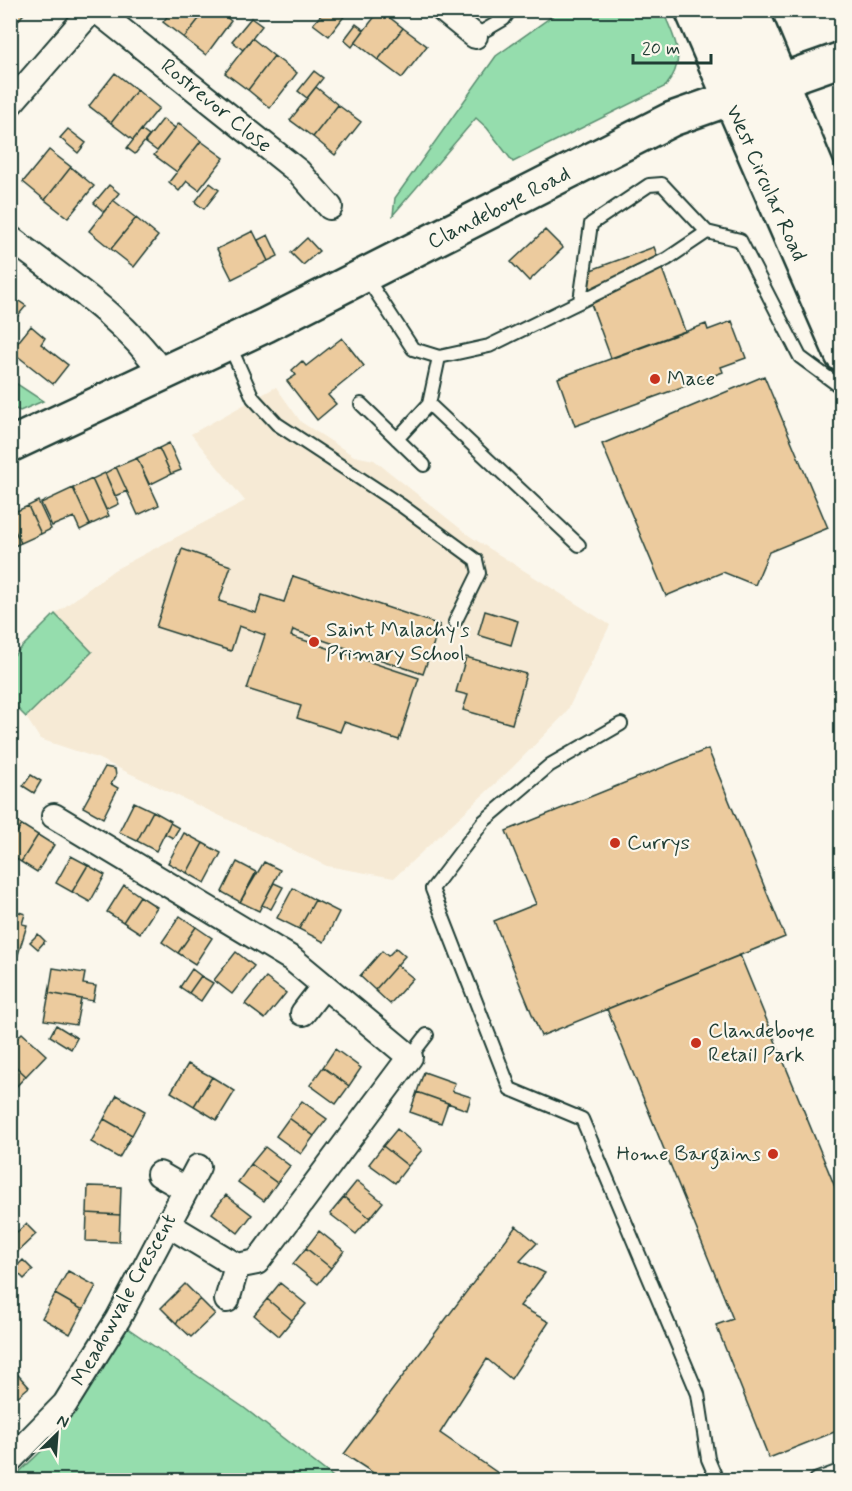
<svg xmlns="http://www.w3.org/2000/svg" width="852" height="1491" font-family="Mynerve,sans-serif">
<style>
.built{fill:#f6ead5}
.green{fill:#95ddad;stroke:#5a8d70;stroke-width:1.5}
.building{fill:#eccb9e;stroke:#1f3d34;stroke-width:1.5}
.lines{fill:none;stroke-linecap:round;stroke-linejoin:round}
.lane-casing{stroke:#1f3d34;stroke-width:16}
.street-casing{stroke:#1f3d34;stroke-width:28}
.secondary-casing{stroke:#1f3d34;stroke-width:38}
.highway-casing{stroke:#1f3d34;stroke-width:38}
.lane{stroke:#fbf7ec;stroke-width:12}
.street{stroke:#fbf7ec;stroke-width:24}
.secondary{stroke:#fbf7ec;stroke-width:33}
.highway{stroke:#fbf7ec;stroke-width:33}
.poi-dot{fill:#c8321e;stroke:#fbf7ec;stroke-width:2}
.labels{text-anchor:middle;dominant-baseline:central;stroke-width:4.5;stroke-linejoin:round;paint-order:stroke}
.street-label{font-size:21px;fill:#1f3d34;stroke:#fbf7ec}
.poi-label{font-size:21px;fill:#1f3d34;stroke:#fbf7ec;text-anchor:start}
</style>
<rect width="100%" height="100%" fill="#fbf7ec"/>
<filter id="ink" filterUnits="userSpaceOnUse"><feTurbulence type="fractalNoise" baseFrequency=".0167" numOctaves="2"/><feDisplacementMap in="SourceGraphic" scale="12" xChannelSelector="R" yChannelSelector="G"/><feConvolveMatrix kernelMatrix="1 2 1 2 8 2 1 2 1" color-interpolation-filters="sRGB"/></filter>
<g filter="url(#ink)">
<path class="built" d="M276 387 301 422 354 456 374 460 471 537 610 625 566 713 513 767 394 878 327 866 97 758 40 739 26 717 11 702V658L55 614 114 570 245 501 191 434Z"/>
<path class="green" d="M561 10 663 11C675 41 688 57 666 86L513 162 487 128 476 118 393 215 395 198 496 56Z
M10 380H11L43 401 20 411 11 407Z
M55 614 92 652 26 717 11 702V658Z
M126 1327 243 1407 337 1480H11L53 1440Z"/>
<path class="building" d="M10 10H27L17 22 10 16Z
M172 10H206L184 38 163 22Z
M206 10H218L231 21 206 55 184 38Z
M316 10H349L329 36 313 24 321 15Z
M380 10 403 28 378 60 355 42Z
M251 18 262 26 243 50 232 41Z
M356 24 364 30 352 47 344 40Z
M403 28 427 46 402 78 378 60Z
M252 38 274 56 248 90 225 73Z
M274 56 297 73 270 108 248 90Z
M314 71 323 78 307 98 298 91Z
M115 73 137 90 111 123 89 106Z
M316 87 338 105 313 137 290 120Z
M137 90 159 108 133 140 111 123Z
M338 105 361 122 335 155 313 137Z
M163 119 175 128 157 151 145 142Z
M179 123 201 141 177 172 154 155Z
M68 129 86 143 78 153 60 138Z
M141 130 149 136 135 154 127 148Z
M201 141 224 158 199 190 187 181 179 191 169 182Z
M49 150 71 167 45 200 23 182Z
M71 167 94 186 68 218 45 200Z
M210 183 219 190 204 209 195 202Z
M109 185 119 193 104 212 94 203Z
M113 200 136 218 111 249 89 231Z
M136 218 158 236 134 267 111 249Z
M545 230 563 248 529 281 511 262Z
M253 231 268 261 232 279 217 249Z
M268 235 278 256 268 261 258 240Z
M307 238 319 251 303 265 291 253Z
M654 247 685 331 611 358 580 274Z
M10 295 26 306 10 325Z
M732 321 746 358 721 367 723 372 575 426 558 378 706 324 708 330Z
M31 326 45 338 41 344 68 365 53 384 11 351Z
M342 338 364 366 328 395 336 404 317 420 287 381 296 375 292 370 302 361 306 366Z
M764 376 828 528 769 552 755 585 723 572 666 596 602 444Z
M169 443 181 470 171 474 159 448Z
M159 448 171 474 149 485 137 458Z
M137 458 159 505 138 515 116 467Z
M116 467 127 491 115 496 105 473Z
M105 473 119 504 106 510 92 479Z
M92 479 109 516 90 525 73 488Z
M73 488 90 525 80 530 74 517 52 526 41 503Z
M38 501 51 529 41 534 28 506Z
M28 506 41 534 21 543 10 521V514Z
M10 521 21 543 10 548Z
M182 549 231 566 219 601 256 613 262 595 284 602 293 576 440 625 423 674 293 630 291 636 419 678 399 740 344 722 340 732 297 718 301 706 247 689 265 635 239 626 231 651 156 627Z
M485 611 518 621 511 645 478 635Z
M466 657 526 674 512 724 463 710 468 695 456 692Z
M708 749 785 937 541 1036 494 921 536 904 506 831Z
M105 767 115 769 116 776 111 784 118 788 103 818 83 807Z
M31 775 41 781 34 793 23 786Z
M134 802 153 811 137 841 119 832Z
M153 811 171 821 156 851 137 841Z
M10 818 22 825 10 843Z
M170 823 179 828 173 838 165 834Z
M22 825 38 835 21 862 10 855V843Z
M184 833 203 843 187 873 168 863Z
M38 835 54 845 37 872 21 862Z
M203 843 221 853 205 883 187 873Z
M71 856 88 865 72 892 56 883Z
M237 862 256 872 240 902 222 892Z
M264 862 280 870 259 911 240 902Z
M88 865 105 875 90 902 72 892Z
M274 883 283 887 271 909 262 905Z
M124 885 140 896 123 922 107 912Z
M293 888 315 900 299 929 277 918Z
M140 896 157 907 140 933 123 922Z
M315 900 339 912 324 942 299 929Z
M10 909 25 914 22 924 27 925 17 958 10 956Z
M180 916 196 927 178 953 162 942Z
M196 927 212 938 195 964 178 953Z
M38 934 45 941 38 949 30 942Z
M396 948 405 956 375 990 360 976 382 951 388 956Z
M236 952 254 966 232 994 214 980Z
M740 955 842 1204V1429L769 1458 716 1325 733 1319 607 1009Z
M397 965 413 978 390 1004 375 990Z
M53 968 85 973 83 984 96 986 93 1001 49 993Z
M192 969 201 976 189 993 180 987Z
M201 976 213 983 201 1001 189 993Z
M266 978 286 993 265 1019 245 1004Z
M49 993 81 999 76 1025 44 1020Z
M56 1025 77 1038 71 1049 50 1036Z
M22 1033 46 1055 26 1076 10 1061V1045Z
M335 1049 361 1068 349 1086 323 1067Z
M10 1061 26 1076 10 1093Z
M188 1064 212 1077 194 1106 171 1092Z
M323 1067 349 1086 336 1104 310 1085Z
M424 1072 455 1083 452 1091 471 1097 467 1110 417 1092Z
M212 1077 235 1091 217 1120 194 1106Z
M417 1092 448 1103 441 1123 410 1112Z
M117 1095 145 1111 132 1135 104 1119Z
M302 1101 327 1119 314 1136 289 1118Z
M289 1118 314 1136 301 1154 276 1136Z
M104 1119 132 1135 119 1158 91 1142Z
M397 1129 422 1150 408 1166 383 1146Z
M383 1146 408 1166 395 1183 369 1164Z
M265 1147 290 1166 277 1183 251 1164Z
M251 1164 277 1183 264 1201 238 1182Z
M357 1181 383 1202 370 1218 344 1197Z
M88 1186 121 1187 120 1215 87 1213Z
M226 1195 252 1215 238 1233 212 1213Z
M344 1197 370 1218 356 1234 330 1214Z
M87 1213 120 1215 119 1242 86 1241Z
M26 1224 36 1234 10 1259V1226L17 1232Z
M516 1226 537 1243 520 1261 545 1273 520 1306 549 1322 511 1379 487 1359 440 1433 508 1480H384L344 1454Z
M319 1231 344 1251 331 1268 306 1248Z
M306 1248 331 1268 318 1284 293 1264Z
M23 1260 33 1270 24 1279 14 1269Z
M68 1271 96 1286 83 1310 55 1294Z
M280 1283 306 1304 292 1320 267 1299Z
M185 1284 200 1299 176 1323 161 1308Z
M55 1294 83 1310 70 1334 42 1318Z
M200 1299 215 1314 191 1337 176 1323Z
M267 1299 292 1320 279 1336 254 1315Z
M10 1366 29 1387 10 1403Z"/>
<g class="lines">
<defs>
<path id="lane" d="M475 36 504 19 510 10
M366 277 413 349 439 357 489 346 667 259 707 232 740 240 800 357 842 388
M580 301 591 224 649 185 662 184 707 232
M229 344 253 398 277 424 402 506 476 560 479 573 455 622
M439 357 429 404 579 545
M361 404 424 465
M397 439 429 404
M621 724 550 765 484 821 432 889 510 1089 582 1119 698 1394 708 1459 717 1480
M410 1057 427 1035
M815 1480 842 1470"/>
<path id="street" d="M96 10 299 172 330 207
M443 10 475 36
M10 104 92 10
M10 238C63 279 125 318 163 374
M54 816 292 959 410 1057 257 1262 237 1266 169 1225
M303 1013 323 987
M159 1174 185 1189
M227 1300 237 1266
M10 1460 65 1404 118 1319 198 1167"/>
<path id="secondary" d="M10 445 266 325 672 119 842 59"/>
<path id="highway" d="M692 10 842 355
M723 10 842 295
M751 10 842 228"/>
</defs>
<use href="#lane" class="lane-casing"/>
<use href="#street" class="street-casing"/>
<use href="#secondary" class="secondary-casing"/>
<use href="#highway" class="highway-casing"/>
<use href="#lane" class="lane"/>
<use href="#street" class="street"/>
<use href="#secondary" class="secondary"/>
<use href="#highway" class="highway"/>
</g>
</g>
<g class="poi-dot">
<circle cx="655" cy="379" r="6"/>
<circle cx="314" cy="642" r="6"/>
<circle cx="615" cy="843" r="6"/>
<circle cx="696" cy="1043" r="6"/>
<circle cx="773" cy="1154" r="6"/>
</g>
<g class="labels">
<g class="street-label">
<text transform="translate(216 106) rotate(39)">Rostrevor Close</text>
<text transform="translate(766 183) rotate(66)">West Circular Road</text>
<text transform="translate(499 208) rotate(-27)">Clandeboye Road</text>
<text transform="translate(124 1300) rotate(-61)">Meadowvale Crescent</text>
</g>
<g class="poi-label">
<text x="667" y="379">Mace</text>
<text x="326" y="630">Saint Malachy's<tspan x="326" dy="24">Primary School</tspan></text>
<text x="627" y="843">Currys</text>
<text x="708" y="1031">Clandeboye<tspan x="708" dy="24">Retail Park</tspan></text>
<text x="761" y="1154" text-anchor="end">Home Bargains</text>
</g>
</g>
<rect width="852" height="1491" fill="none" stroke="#fbf7ec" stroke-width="36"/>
<rect x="18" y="18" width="816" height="1455" fill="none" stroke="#1f3d34" stroke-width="2" filter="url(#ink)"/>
<g transform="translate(57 1434) rotate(25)" stroke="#fbf7ec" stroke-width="4.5" paint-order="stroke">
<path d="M0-4.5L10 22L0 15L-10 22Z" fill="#1f3d34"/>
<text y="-9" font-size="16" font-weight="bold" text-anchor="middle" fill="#1f3d34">N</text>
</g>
<path d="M633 54v9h78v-9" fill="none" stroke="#1f3d34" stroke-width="3"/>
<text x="642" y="54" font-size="18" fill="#1f3d34" stroke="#fbf7ec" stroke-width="4.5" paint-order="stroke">20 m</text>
</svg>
